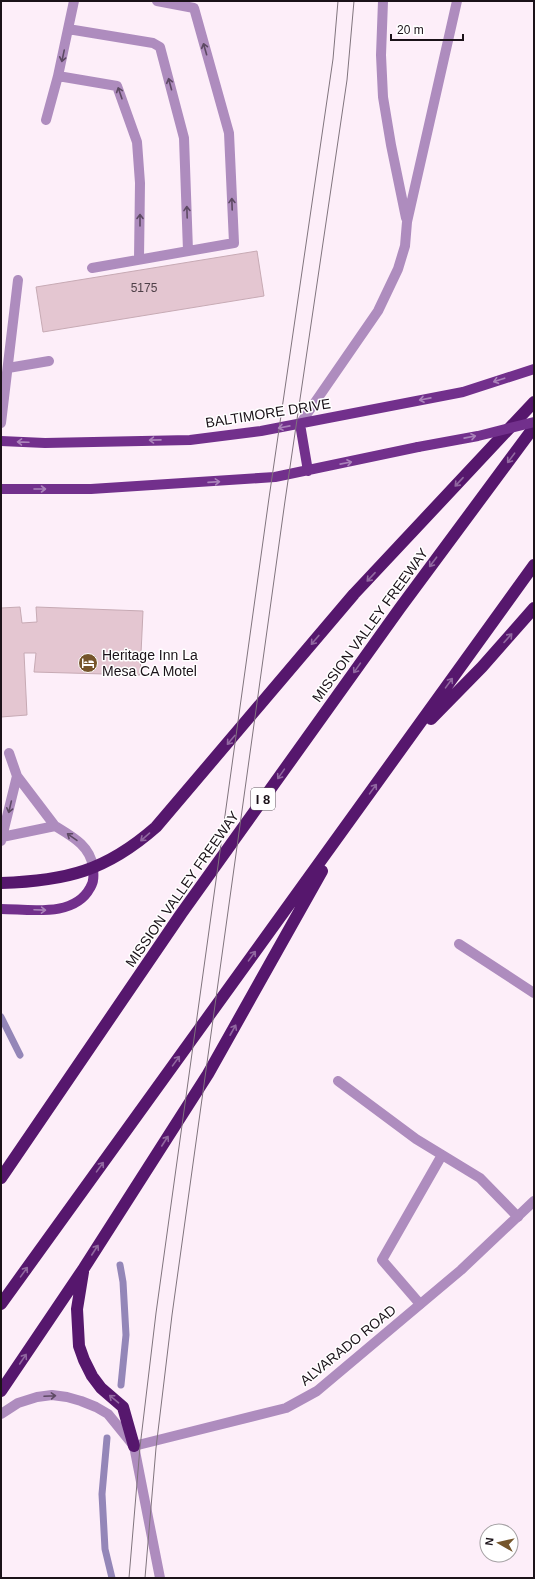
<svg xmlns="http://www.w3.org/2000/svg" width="535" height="1579" font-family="Arial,sans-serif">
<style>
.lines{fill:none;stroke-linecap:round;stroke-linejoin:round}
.stream{stroke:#9486b8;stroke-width:7}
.building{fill:#e4c6d1;stroke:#c7aab4}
.service{stroke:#ae8cbe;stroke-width:10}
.minor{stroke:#ae8cbe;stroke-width:10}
.tertiary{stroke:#ae8cbe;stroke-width:10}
.primary{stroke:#72308c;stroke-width:10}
.motorway{stroke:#56176d;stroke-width:12}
.tram{stroke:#80747d;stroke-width:1}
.primary-bridge{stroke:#72308c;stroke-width:10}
.oneway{stroke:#5d4963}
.oneway2{stroke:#aa83ba}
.oneway3{stroke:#9168a0}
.labels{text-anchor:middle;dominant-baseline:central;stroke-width:3;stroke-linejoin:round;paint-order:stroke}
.number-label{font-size:12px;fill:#4d3f47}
.shield{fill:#fff;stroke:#5f595e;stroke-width:1}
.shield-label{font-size:13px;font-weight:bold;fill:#1b1219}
.street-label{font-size:14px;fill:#1b1219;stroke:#fff}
.poi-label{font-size:14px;fill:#1b1219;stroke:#fff;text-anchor:start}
</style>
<rect width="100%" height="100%" fill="#fdeef9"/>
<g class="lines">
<path class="stream" d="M1 1017 20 1055
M120 1265 123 1282 126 1335 121 1385
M107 1438 102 1494 105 1549 112 1578"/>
</g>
<path class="building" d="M257 251 264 296 43 332 36 287Z
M20 607 22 623 37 622 36 607 143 611 140 675 34 672 36 653H24L27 715 1 717V608Z"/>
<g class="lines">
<path class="service" d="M383 1 381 55 383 97 391 145 406 218
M68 29 74 1
M58 76 68 29 153 43 160 47 184 138 188 251
M46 120 58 76 117 86 137 142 140 183 139 259
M92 268 234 243 229 133 194 8 157 1
M8 368 49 361
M1 423 18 280
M300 424 378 311 398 269 405 246 407 222 457 1
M9 753 17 776 55 826
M2 837 17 776
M1 841 2 837 55 826C73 837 90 846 93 867
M459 944 534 993
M338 1081 416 1139 480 1178 518 1217
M420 1304 382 1260 442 1155"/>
<path class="minor" d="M134 1446 286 1408 317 1391 461 1270 534 1201"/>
<path class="tertiary" d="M1 1414 18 1403 37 1397 52 1395 67 1397 81 1401 96 1407 108 1414 134 1446 160 1578"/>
<path class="primary" d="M300 424 308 471
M1 441 45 443 190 440 261 431 463 392 534 369
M1 489H91L275 477 418 447
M1 909C29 909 74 918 90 888 91 886 93 883 93 880 94 876 93 871 93 867"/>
<path class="motorway" d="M431 719 482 667 534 608
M1 883C66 881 106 871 156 827L354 594 534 402
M1 1178 181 914 400 608 534 427
M83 1272 77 1309 79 1346 84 1360 92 1376 101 1388 123 1407 134 1446
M1 1304 534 565
M1 1391 84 1268 208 1074 322 871"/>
<path class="tram" d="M129 1578 140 1447 156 1313 269 498 333 59 338 1
M145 1578 156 1448 172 1315 285 501 347 80 354 1"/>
<path class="primary-bridge" d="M418 447 478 436 534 422"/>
</g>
<defs><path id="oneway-shaft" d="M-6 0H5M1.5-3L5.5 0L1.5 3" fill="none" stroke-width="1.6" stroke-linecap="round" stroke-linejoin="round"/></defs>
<g class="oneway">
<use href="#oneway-shaft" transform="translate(205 49) rotate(-106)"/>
<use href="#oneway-shaft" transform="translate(63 56) rotate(102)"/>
<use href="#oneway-shaft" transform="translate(170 84) rotate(-105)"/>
<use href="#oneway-shaft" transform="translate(120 93) rotate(-109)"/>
<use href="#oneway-shaft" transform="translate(232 204) rotate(-92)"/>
<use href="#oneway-shaft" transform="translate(187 212) rotate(-92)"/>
<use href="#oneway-shaft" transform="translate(140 220) rotate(-90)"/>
<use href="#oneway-shaft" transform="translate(10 807) rotate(103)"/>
<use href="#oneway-shaft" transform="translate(72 837) rotate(-145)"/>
<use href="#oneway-shaft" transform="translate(50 1396) rotate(-3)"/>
</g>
<g class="oneway2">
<use href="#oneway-shaft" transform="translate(499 380) rotate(162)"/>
<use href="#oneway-shaft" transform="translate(425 399) rotate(169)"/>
<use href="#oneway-shaft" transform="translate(284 427) rotate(169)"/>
<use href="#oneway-shaft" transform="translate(470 437) rotate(-11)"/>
<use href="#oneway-shaft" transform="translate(155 440) rotate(179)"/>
<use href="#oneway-shaft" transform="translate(23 442) rotate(-178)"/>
<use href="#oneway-shaft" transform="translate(346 463) rotate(-11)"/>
<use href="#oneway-shaft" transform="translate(214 482) rotate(-4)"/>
<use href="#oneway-shaft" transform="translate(40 489)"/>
<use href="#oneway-shaft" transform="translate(40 910) rotate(2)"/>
</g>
<g class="oneway3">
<use href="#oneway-shaft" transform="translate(511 458) rotate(127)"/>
<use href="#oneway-shaft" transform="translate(459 482) rotate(133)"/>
<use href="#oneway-shaft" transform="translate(433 562) rotate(127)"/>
<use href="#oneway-shaft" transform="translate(371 577) rotate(133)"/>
<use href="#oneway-shaft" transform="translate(508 638) rotate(-48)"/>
<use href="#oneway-shaft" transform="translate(315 640) rotate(130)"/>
<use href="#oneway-shaft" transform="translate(357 668) rotate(125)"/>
<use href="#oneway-shaft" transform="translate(449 683) rotate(-54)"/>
<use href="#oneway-shaft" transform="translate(231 740) rotate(130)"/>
<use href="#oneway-shaft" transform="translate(281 774) rotate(125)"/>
<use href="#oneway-shaft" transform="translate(373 789) rotate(-54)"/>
<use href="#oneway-shaft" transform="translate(145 837) rotate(139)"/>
<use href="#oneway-shaft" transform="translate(252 956) rotate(-54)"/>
<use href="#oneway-shaft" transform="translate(233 1030) rotate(-61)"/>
<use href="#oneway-shaft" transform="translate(176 1061) rotate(-54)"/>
<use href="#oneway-shaft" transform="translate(165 1141) rotate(-57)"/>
<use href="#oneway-shaft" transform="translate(100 1167) rotate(-54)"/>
<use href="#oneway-shaft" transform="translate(95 1250) rotate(-57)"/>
<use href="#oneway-shaft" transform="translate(24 1272) rotate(-54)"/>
<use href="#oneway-shaft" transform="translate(23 1359) rotate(-56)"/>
<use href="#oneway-shaft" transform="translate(114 1399) rotate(-140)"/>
</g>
<defs>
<symbol id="hotel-disc" viewBox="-11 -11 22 22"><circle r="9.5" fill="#75552b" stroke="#fff"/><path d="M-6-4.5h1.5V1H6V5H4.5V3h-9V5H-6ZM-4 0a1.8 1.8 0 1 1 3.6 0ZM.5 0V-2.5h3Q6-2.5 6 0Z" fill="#fff"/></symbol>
</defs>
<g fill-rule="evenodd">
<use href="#hotel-disc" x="77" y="652" width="22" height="22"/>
</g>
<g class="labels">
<g class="number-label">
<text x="144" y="288">5175</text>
</g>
<rect class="shield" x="251" y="788" width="24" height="22" rx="3"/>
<g class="shield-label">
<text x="263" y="799">I 8</text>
</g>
<g class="street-label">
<text transform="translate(268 413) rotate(-9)">BALTIMORE DRIVE</text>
<text transform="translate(370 625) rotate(-54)">MISSION VALLEY FREEWAY</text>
<text transform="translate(182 889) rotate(-55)">MISSION VALLEY FREEWAY</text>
<text transform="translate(348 1345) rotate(-39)">ALVARADO ROAD</text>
</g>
<g class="poi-label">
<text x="102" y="655">Heritage Inn La<tspan x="102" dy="16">Mesa CA Motel</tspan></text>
</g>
</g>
<rect width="535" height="1579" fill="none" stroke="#1b1219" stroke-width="4"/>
<g transform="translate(499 1543) rotate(278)"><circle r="19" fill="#ffffff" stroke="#a4a0a3"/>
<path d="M0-3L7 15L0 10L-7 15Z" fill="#75552b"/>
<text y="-6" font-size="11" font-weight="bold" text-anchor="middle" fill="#1b1219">N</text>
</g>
<path d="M391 34v6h72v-6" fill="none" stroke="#1b1219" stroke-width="2"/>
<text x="397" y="34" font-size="12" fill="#1b1219" stroke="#ffffff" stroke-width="3" paint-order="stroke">20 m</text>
</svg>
